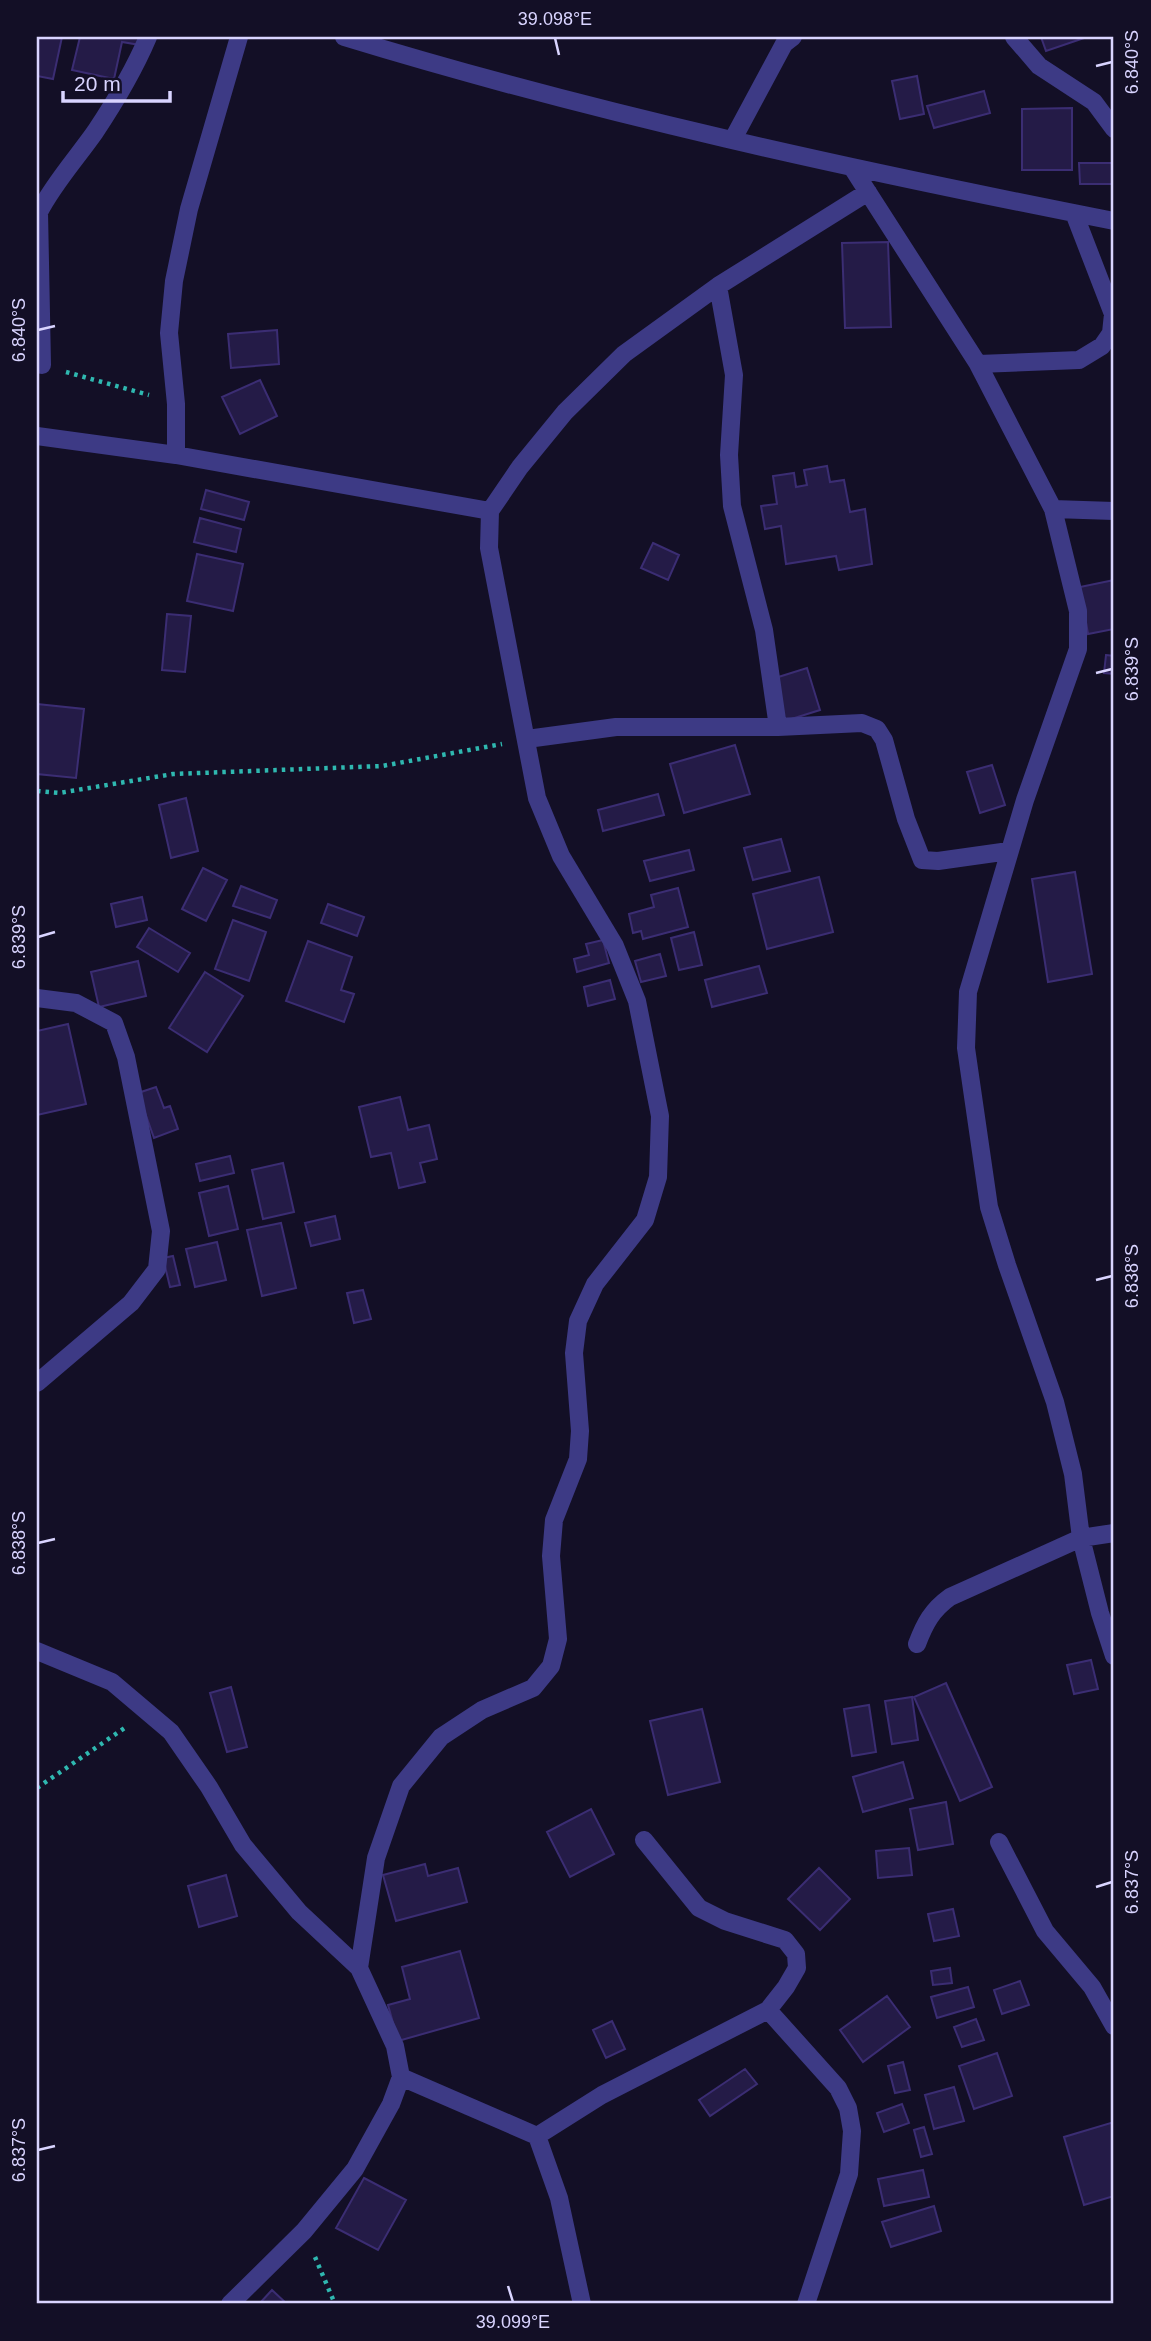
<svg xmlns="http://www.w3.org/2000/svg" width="1151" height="2341" font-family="Arial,sans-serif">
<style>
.building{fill:#241b47;stroke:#3b2d73;stroke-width:2}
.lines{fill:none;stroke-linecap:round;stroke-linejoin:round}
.path{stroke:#2fb8b0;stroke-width:4.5;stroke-dasharray:3.5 5;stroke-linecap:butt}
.minor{stroke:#3d3a85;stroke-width:18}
.ticks{fill:none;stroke:#d9d4ff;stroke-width:2.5}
.neatline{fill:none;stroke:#d9d4ff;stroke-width:2.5}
.ticks-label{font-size:18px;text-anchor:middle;fill:#d9d4ff}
</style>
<rect width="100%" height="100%" fill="#130f26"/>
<path class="building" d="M37 37H62L53 79 37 76Z
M80 37H142L140 45 122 42 114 79 72 70Z
M1041 37H1087L1046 51Z
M917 76 924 114 900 119 892 81Z
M984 91 990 113 934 128 927 106Z
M1072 108V170H1022V109Z
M1079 163H1114V184H1080Z
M888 242 891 327 845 328 842 243Z
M277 330 279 364 231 368 228 334Z
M260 380 277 416 240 434 222 397Z
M827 466 830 482 844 480 850 512 865 509 872 564 839 570 836 556 786 564 781 526 765 529 761 506 777 504 773 476 794 473 796 487 807 485 804 470Z
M206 490 249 502 244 520 201 509Z
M200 518 241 529 236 552 194 542Z
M653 543 679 555 668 580 641 568Z
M197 554 243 564 233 611 187 601Z
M1114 580V629L1088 634 1080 587Z
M167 614 191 616 185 672 162 670Z
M1106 655 1114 656V674L1104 673Z
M807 668 820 710 785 721 772 679Z
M37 704 84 709 76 778 37 774Z
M735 745 750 794 684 813 670 764Z
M992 765 1005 805 980 813 967 772Z
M658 794 664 815 603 831 598 810Z
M186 798 198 851 171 858 159 805Z
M781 839 790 871 753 880 744 848Z
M689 850 694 870 650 881 644 861Z
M203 868 227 880 206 921 182 909Z
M1075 872 1092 974 1048 982 1032 879Z
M819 877 833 932 767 949 753 894Z
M241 886 277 900 270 918 233 906Z
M678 888 688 927 643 939 641 931 633 933 629 914 654 907 651 895Z
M142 897 147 920 116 927 111 904Z
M328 904 364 917 357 936 321 923Z
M233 920 266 932 249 981 215 969Z
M149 928 190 953 178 972 137 947Z
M694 932 702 965 679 970 671 938Z
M603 940 609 963 577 972 574 959 589 955 586 944Z
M308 941 352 957 341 990 354 994 344 1022 286 1001Z
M660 954 666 976 641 982 635 961Z
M138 961 146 996 99 1007 91 972Z
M759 966 767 993 712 1007 705 980Z
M205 972 243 996 207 1052 169 1028Z
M610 980 615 999 588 1006 584 987Z
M68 1024 86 1104 37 1115V1031Z
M156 1087 164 1108 170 1106 178 1129 154 1138 138 1093Z
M400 1097 408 1130 429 1125 437 1159 420 1163 425 1182 399 1188 391 1153 371 1157 359 1107Z
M230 1156 234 1173 200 1181 196 1164Z
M283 1163 294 1212 263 1219 252 1170Z
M228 1186 238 1229 209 1236 199 1193Z
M335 1216 340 1239 311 1246 305 1223Z
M281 1223 296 1288 262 1296 247 1230Z
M217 1242 226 1280 195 1287 186 1249Z
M173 1256 180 1285 170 1287 163 1258Z
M363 1290 371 1319 354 1323 347 1293Z
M1091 1660 1098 1689 1074 1694 1067 1665Z
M946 1683 992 1787 960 1801 914 1697Z
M231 1687 247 1747 227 1752 210 1693Z
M912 1697 918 1740 892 1744 885 1701Z
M869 1705 876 1752 852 1756 844 1709Z
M702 1709 720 1782 668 1795 650 1721Z
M903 1762 913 1798 863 1812 853 1777Z
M946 1802 953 1844 918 1850 910 1809Z
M591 1809 614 1854 570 1877 547 1832Z
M909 1848 912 1875 878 1878 876 1851Z
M425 1864 428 1876 458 1868 467 1902 396 1921 383 1875Z
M819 1868 850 1899 820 1930 788 1899Z
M226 1875 237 1916 199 1927 188 1886Z
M953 1909 959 1936 934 1941 928 1914Z
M460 1951 479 2018 398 2041 388 2005 410 1999 402 1967Z
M950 1968 952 1983 933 1985 931 1971Z
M1020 1981 1029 2005 1002 2014 994 1990Z
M968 1987 974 2007 937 2018 931 1997Z
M887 1996 910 2027 863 2062 840 2030Z
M976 2019 984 2040 962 2047 954 2027Z
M612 2021 625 2049 606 2058 593 2030Z
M997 2053 1012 2096 974 2109 959 2066Z
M903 2062 910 2090 895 2093 888 2066Z
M745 2069 757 2084 710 2116 699 2100Z
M954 2087 964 2121 934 2129 925 2095Z
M902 2104 909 2123 884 2132 877 2113Z
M1114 2122V2196L1084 2205 1064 2137Z
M924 2127 932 2154 921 2157 914 2130Z
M923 2170 929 2197 884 2206 878 2179Z
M364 2178 406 2200 378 2250 336 2228Z
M934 2206 941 2231 891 2247 882 2222Z
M272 2290 287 2304H259Z"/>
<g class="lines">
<path class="path" d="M66 372 149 395
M37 791 59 793 173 774 382 766 502 744
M37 1788 126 1727
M315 2257 335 2304"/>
<path class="minor" d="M344 37C596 114 855 170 1114 221
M1014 37 1039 66 1094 102 1114 129
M733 139 784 44 793 37
M853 169 978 364 1053 509 1078 611V649L1025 800 968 992 966 1048 989 1207 1007 1265 1055 1402 1073 1474 1081 1538 1100 1613 1114 1656
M718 286 734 375 729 455 732 506 764 630 778 727
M978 364 1079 360 1102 346 1111 333 1113 314 1074 213
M42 365 39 212C54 183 76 159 95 132 115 102 134 70 148 37
M37 436 176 455 490 511
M176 455V404L169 333 174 281 189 209 239 37
M1053 509 1114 511
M527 739 616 727H778L862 723 877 729 884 740 906 819 922 860 938 861 1009 851
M37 998 76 1003 114 1023 126 1057 161 1231 157 1269 131 1303 37 1383
M917 1644C925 1623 932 1610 950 1597L1081 1538 1114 1533
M37 1651 112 1682 171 1732 209 1787 243 1845 299 1912 359 1968 395 2046 401 2077 391 2104 355 2169 304 2231 230 2304
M999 1842 1045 1931 1092 1987 1114 2026
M359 1968 376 1858 401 1786 441 1737 482 1710 533 1688 551 1666 558 1639 551 1556 554 1520 578 1459 580 1431 574 1353 578 1321 595 1284 645 1220 658 1177 660 1116 637 1001 615 946 561 856 537 798 489 548 490 511 520 467 565 412 624 354 718 286 868 192
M768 2010 838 2088 848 2108 852 2131 849 2174 806 2304
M401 2077 537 2136 559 2198 582 2304
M537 2136 602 2095 768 2010 786 1987 797 1968 796 1954 785 1940 725 1921 699 1908 644 1840"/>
</g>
<path class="ticks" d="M555 38 559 55M1096 66 1112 62M38 330 55 326M1096 673 1112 669M38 937 55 932M1096 1280 1112 1276M38 1543 55 1539M1096 1887 1112 1882M38 2150 55 2146M508 2286 513 2302"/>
<rect width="1151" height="2341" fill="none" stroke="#130f26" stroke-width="77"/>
<path d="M63 91v10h107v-10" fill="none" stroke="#d9d4ff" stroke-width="3.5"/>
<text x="74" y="91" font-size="21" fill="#d9d4ff" stroke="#130f26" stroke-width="5" paint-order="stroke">20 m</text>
<rect x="38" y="38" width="1074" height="2264" class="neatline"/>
<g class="ticks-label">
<text x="555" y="25">39.098°E</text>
<text transform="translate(1132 62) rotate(-90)" y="6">6.840°S</text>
<text transform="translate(19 330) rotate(-90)" y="6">6.840°S</text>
<text transform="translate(1132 669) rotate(-90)" y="6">6.839°S</text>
<text transform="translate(19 937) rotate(-90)" y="6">6.839°S</text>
<text transform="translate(1132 1276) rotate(-90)" y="6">6.838°S</text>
<text transform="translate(19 1543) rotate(-90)" y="6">6.838°S</text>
<text transform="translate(1132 1882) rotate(-90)" y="6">6.837°S</text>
<text transform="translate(19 2150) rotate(-90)" y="6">6.837°S</text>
<text x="513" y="2328">39.099°E</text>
</g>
</svg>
